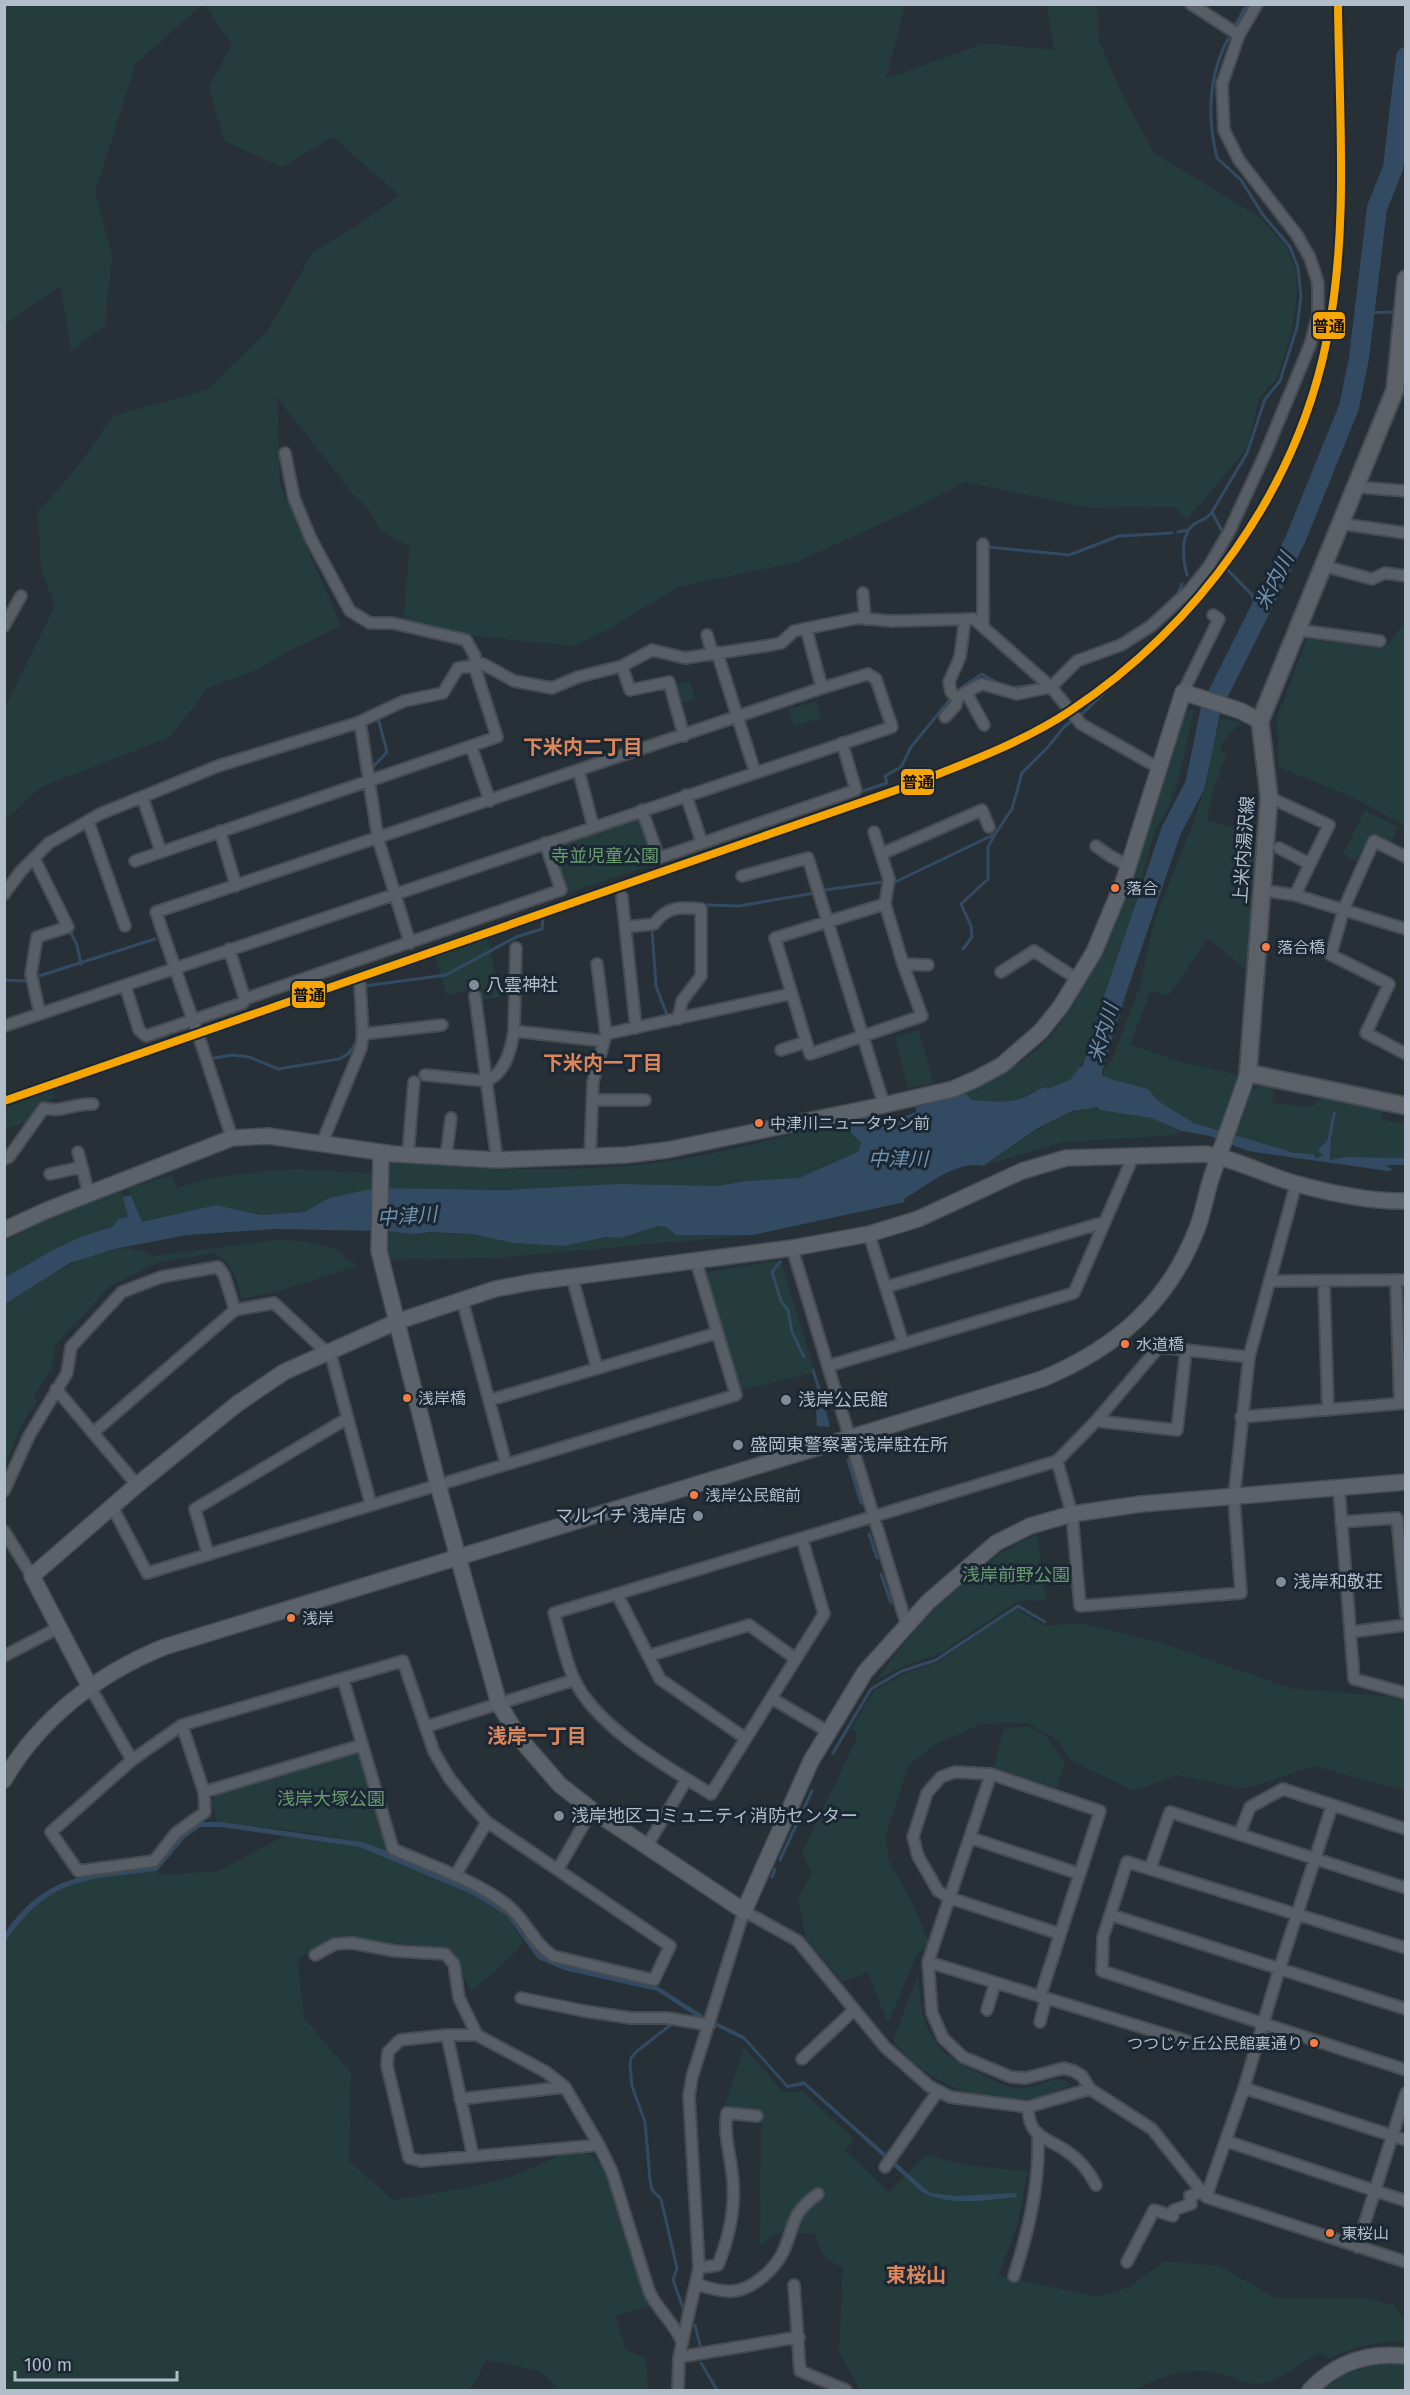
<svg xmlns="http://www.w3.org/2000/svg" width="1410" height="2395" font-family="'Fira Sans','Noto Sans JP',sans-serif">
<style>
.green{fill:#253c3d}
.water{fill:#334b62}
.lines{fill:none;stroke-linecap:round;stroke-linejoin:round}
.stream{stroke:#334b62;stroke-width:3}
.river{stroke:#334b62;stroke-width:20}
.street-casing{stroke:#464c52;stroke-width:14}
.secondary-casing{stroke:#464c52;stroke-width:18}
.primary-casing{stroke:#454d54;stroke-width:20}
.street{stroke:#585e65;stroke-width:10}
.secondary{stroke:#5c626a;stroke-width:15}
.primary{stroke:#5b6167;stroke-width:16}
.rail-1-casing{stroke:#1b2732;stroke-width:12}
.rail-1{stroke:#f7a600;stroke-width:8}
.bus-dot{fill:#f77d43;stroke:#1b2732;stroke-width:2}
.poi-dot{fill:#818c96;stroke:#1b2732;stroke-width:2}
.labels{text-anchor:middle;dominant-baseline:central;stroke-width:6;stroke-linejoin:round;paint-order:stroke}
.bus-label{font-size:16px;fill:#b1bdc9;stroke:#1b2732;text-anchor:start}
.street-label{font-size:18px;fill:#b1bdc9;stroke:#1b2732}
.park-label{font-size:18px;fill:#679b6e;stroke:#1b2732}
.poi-label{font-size:18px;fill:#b1bdc9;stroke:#1b2732;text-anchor:start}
.water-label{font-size:20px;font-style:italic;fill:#7091ae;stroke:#1b2732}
.neighbourhood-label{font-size:20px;font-weight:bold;fill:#db865a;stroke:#1b2732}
.line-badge{stroke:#1b2732;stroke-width:2}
.pale-badge-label{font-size:16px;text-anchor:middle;font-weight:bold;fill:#111}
</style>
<rect width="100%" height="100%" fill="#283037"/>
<path class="green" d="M5 4 202 5 136 63 95 192 112 255 105 325 71 351 61 286 5 324Z
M205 5H905L886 79 985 43 1054 50 1047 5H1097L1099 41 1122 94 1154 153 1259 217 1286 246 1295 268 1297 292 1292 331 1277 378 1259 398 1247 448 1187 520 1175 507 1090 508 965 482 907 512 797 562 678 587 609 629 574 646 474 636 403 619 410 547 380 530 368 508 354 495 277 398 280 484 341 626 287 652 258 669 208 688 170 737 41 787 5 820V708L55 606 41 568 38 512 77 468 113 416 207 390 267 332 313 252 364 221 399 195 333 137 282 167 224 141 209 86 232 45Z
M1405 622H1406L1405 826 1356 799 1279 767 1277 717 1307 639 1384 649Z
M690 681 695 700 681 703 677 685Z
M816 701 821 718 794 726 789 709Z
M1194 709 1179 778 1169 807 1154 833 1132 914 1107 989 1094 1043 1087 1055 1071 1079 1048 1089 1034 1091 1022 1098 1006 1103 972 1100 965 1093C992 1079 1020 1066 1042 1045 1060 1027 1072 1006 1084 985 1133 901 1156 805 1184 712Z
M1221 718 1241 722 1223 741 1220 750 1226 755 1213 790 1207 821 1244 830 1241 848 1257 851 1250 973 1208 938 1168 996 1151 991 1130 1044 1177 1061 1238 1075 1219 1130 1194 1123 1158 1101 1148 1089 1114 1080 1104 1075 1103 1071 1112 1060 1140 986 1154 922 1194 821 1208 777 1212 747Z
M1365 810 1398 827 1391 843 1371 833 1356 861 1343 854Z
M640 819 655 864 568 893 554 847Z
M487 937 500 997 480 1000 479 992 482 990 479 977 465 980 467 991 447 995 435 955Z
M919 1030 933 1083 908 1088 895 1037Z
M1267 1082 1276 1085 1272 1103 1312 1107 1322 1098 1383 1109 1382 1120 1403 1123 1405 1114V1158L1346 1157 1330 1160 1331 1139 1336 1113 1333 1112 1327 1141 1318 1151 1323 1156 1318 1158 1313 1154 1295 1153 1236 1136 1252 1090Z
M51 1087 55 1098 40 1102 26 1122 5 1129V1104Z
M1092 1107 1151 1118 1182 1131 1173 1135 1059 1143 983 1166C1019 1144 1050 1115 1092 1107Z
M850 1121 851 1133 861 1142 858 1152 799 1178 746 1181 718 1186 618 1184 557 1189H384L388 1166 392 1163C485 1168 584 1175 676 1160 734 1150 792 1134 850 1121Z
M297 1169 377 1173 375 1188 329 1198 304 1212 261 1215 216 1205 142 1222 129 1188 172 1175 177 1188C217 1175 255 1171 297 1169Z
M121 1191 129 1217C88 1240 43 1251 5 1278V1241L44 1221Z
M658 1226 666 1227 676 1235H752L495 1258 387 1260 384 1231 472 1234 513 1243 564 1246 606 1237 621 1238Z
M277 1240 299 1241 334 1248 357 1266 282 1290 242 1299C237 1278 233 1265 215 1253L159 1262 110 1286 55 1345 52 1367 33 1398 38 1400 20 1427 5 1467V1304C45 1281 107 1229 155 1256Z
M775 1261 782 1265 815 1372 739 1391 704 1273Z
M1037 1535 1046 1600 1018 1601 942 1652 896 1669 877 1680C915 1625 974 1559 1037 1535Z
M1016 1609 1045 1626 1081 1623 1159 1642 1290 1688 1405 1698V1791L1314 1766 1245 1789 1177 1775 1134 1791 1070 1760 1057 1739 1028 1723 982 1724 934 1745 908 1766 886 1835 888 1859 914 1906 929 1942 915 1958 888 2024 868 1972 843 1982 806 1939 798 1898 812 1874 802 1853 858 1736 852 1727 874 1691 904 1674 938 1662Z
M1028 1726 1044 1734 1065 1761 1056 1788 994 1767 1004 1729Z
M353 1753 359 1755 387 1851C333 1832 274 1829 217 1822L211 1801 216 1794Z
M284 1836 360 1847 471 1894 506 1915 524 1942 498 1969 471 1991 450 1949 336 1936 298 1959 304 2018 351 2073 349 2161 393 2200 466 2188 513 2176 571 2151 592 2155 604 2168 650 2306 616 2316 626 2350 646 2358 648 2390H560L540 2371 487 2360 470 2390H5L4 1942C50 1877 84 1880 157 1871L161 1875 219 1871Z
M918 1974C921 2027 929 2051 979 2073 991 2079 1005 2087 1018 2088 1035 2090 1058 2071 1071 2085 1059 2089 1045 2097 1032 2098 975 2103 930 2085 893 2041Z
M744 2047 783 2092H803L854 2139 845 2150 889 2192 926 2155 969 2166 1028 2171 1018 2222 999 2275 1096 2297 1130 2287 1164 2261 1219 2266 1276 2298H1364L1394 2305 1405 2320V2342C1378 2340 1355 2347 1330 2358L1320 2353C1297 2363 1281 2384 1254 2384 1244 2384 1233 2377 1223 2374 1191 2365 1162 2376 1134 2390H860L839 2352 843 2268C825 2259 819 2252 815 2233H778L760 2245 761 2111 725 2106Z
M1380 2363H1405V2390H1323L1344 2375Z"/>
<path class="water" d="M1080 1066 1114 1080 1148 1089 1158 1101 1194 1123 1295 1153 1313 1154 1316 1158 1323 1156 1318 1150 1327 1141 1333 1112H1336L1331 1139 1330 1160 1346 1157 1405 1158V1165H1386L1393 1170 1388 1171 1248 1151 1210 1136 1182 1131 1151 1118 1100 1110 1097 1107 1072 1111 1038 1128 983 1166C956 1160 927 1186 904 1199L905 1202 753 1235H676L666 1227 658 1226 621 1238 606 1237 564 1246 513 1243 472 1234 429 1232 415 1234 384 1231 275 1229 187 1235 114 1249 70 1263 5 1304 4 1278 51 1251 83 1236 112 1227 119 1219 128 1217 123 1197 131 1195 142 1222 216 1205 261 1215 304 1212 329 1198 375 1188 505 1190 618 1184 718 1186 746 1181 799 1178 858 1152 861 1142 851 1133 850 1121 875 1116 877 1121H892L916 1112V1107L965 1093 972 1100C988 1101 1004 1104 1020 1099 1029 1096 1036 1090 1046 1087L1048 1089 1071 1079Z
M822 1408 826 1411 830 1427 817 1426 816 1410Z
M198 1822H220L362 1842 387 1851 474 1890 509 1911 540 1954 552 1961 659 1987 704 2016 744 2036 788 2085 804 2081 930 2193 957 2196 1016 2193 1017 2197C986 2200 950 2207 922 2192L804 2085 787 2088 744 2040 697 2017 657 1991 564 1970 538 1959 506 1915 471 1894 360 1847 221 1827H200L185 1838 157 1871C84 1880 50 1877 5 1942 4 1930 11 1924 19 1915 54 1873 104 1872 154 1866L181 1836Z"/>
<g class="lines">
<path class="stream" d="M1236 24 1247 4
M1364 313 1394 312
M1222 531 1212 512 1247 453 1265 399 1280 381 1297 327 1301 297 1298 268 1290 247 1263 215 1241 180 1217 158C1207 117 1208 77 1228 39
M1178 532 1188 530
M1224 564 1220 559 1229 542
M1228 570 1252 595 1259 615
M1187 575C1183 561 1180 535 1193 525 1200 520 1208 519 1212 512
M1177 596 1182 584
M989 619 988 547 1069 555 1119 536 1172 533
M1011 688 1039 684
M958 690 982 674 999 684
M1080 716 1104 693
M372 768 387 752 378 718
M863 791 887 783 885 776 901 767 911 747 952 697
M893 883 995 834 1012 809 1022 773 1047 748 1066 725 1072 721
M824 890 883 882
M707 905 739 906 814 893
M652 930 656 986 667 1015
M71 933 77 945 81 964
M963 949 972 937 971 926 961 904 988 879V847L994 836
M39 976 155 939
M4 980 25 981
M364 986 446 975 516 937 542 929 543 919
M214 1058 232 1055 249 1057 278 1069 339 1059 348 1054 357 1042 355 987
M780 1262 772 1272 781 1301 788 1310 792 1332 804 1357
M813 1370 822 1399
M848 1460 861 1503
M869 1534 877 1558
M881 1574 891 1603
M833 1753 871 1689 902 1671 936 1660 1018 1606 1045 1622
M780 1860 812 1791
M772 1877 775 1869
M673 2023 637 2051 631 2058 630 2065 632 2086 645 2122 650 2179 652 2190 661 2199 677 2268 673 2280 683 2308
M695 2325 700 2346
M701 2363 717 2390"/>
<path class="river" d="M1092 1091V1070L1116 992 1171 831 1195 785 1211 708 1296 538 1349 407 1359 358 1377 208 1393 168 1406 57"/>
<defs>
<path id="street" d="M1239 35 1257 4
M1357 487 1406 491
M1342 524 1406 533
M983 544V627
M1324 566 1372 579 1385 573 1406 576
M863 593 865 619
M4 626 21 596
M806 628 822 688
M1298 630 1380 641
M707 635 712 652
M717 652 755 772
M622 666 630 690 669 682 684 736
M966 692 982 684 1017 694 1051 687 1077 661 1121 645 1151 626 1189 591 1209 566 1229 532 1265 454 1310 345 1318 315V283L1310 258 1297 235 1239 160 1224 130 1222 84 1239 35 1191 4
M1183 692 1219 619 1213 615
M960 696 966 692 984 725
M945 717 956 705 957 698 951 692 949 682 960 657 965 619
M360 722 378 839 410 943
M471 746 490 801
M579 772 593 826
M686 795 702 843
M1269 797 1329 825 1295 895
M143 799 161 852
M642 810 659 858 856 790 842 743
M88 821 125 926
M220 831 236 886
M874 832 889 879 885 904 903 964 922 1016 810 1054 775 938 885 904
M1096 846 1110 856 1129 866
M1279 848 1310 864
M881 854 982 810 989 827
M1406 857 1374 841 1344 908 1331 955 1389 984 1366 1033 1406 1054
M34 858 68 927 37 937 31 974 40 1014
M135 861 497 737 474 665 475 656 466 640 392 623H370L350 611 311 539 294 498 285 453
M742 876 808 858 884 1105
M1260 890 1295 895 1406 929
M4 894 21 871 49 843 100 814 218 766 357 723 404 701 443 693 458 668 483 664 514 681 552 688 578 677 622 666 652 650 685 658 766 646 781 643 794 631 858 618 891 621 974 619 1051 687 1081 724 1159 768
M622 897 636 1028
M625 927 654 924C667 906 680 907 701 909V976L682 1001 678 1019
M229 949 245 999
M903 964 928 965
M1001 972 1034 951 1077 979
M125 985 139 1030 146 1036 243 1003 245 999 561 890 545 843
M475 996 497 1160
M4 1026 892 727 876 679 868 674 822 688 156 912C170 953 183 993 198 1034L232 1138
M514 1031 516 948
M363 1034 442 1025
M606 1034 790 994
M781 1050 806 1042
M425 1075 486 1081C505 1074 511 1050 514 1031L603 1041
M592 1100H645
M322 1143 361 1048 363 1034 360 985
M78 1152 82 1167
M408 1154 414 1082
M446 1157 451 1118
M590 1157 593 1082 606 1034 597 964
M4 1159 9 1157 44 1108C62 1113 73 1103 93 1104
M50 1174 82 1167 87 1187
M869 1234 903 1343
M792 1248 907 1626
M572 1277 597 1368
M1396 1280 1400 1403
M1270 1281 1406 1280
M1324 1282 1328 1410
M886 1287 1105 1222
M462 1299 506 1464
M828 1366 1074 1293 1133 1157
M56 1389 137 1485
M490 1400 717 1333
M1241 1417 1406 1403
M1096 1421 1177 1430 1186 1350
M94 1432 235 1310 274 1303 321 1347 330 1352 371 1505
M1057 1461 1072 1514 1080 1606 1241 1593 1234 1498 1249 1357 1296 1184
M1339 1489 1354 1679 1406 1693
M4 1491 29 1436 67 1373 71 1347 122 1292 161 1277 218 1267 224 1275 235 1310
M113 1508 147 1573 736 1395 696 1261
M1341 1522 1397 1518 1406 1615
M4 1531 32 1576
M802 1539 824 1614 711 1794C667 1767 596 1727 574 1679 565 1659 560 1634 554 1613L1057 1461 1096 1421 1159 1347 1249 1357
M208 1554 195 1509 348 1418
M617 1594 660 1679 745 1738
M1351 1632 1406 1625
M4 1656 60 1627
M648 1656 749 1625 796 1659
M90 1687 132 1760
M771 1698 827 1731
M182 1725 204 1792 205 1812 176 1833 154 1861 78 1871 51 1832 132 1760 182 1725 403 1661 434 1752 450 1779 472 1806 487 1822 670 1946 654 1980 553 1956C533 1943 525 1918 506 1904 473 1879 431 1866 393 1849L343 1679
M425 1727 574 1680
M991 1774 928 1962 932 2013 943 2038 963 2057 1011 2077 1026 2078 1064 2068 1074 2071 1082 2076 1090 2089 1152 2129 1206 2197 1406 2262
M204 1792 362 1745
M1240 1833 1250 1807 1283 1789 1406 1829
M971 1838 1080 1874
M647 1846 687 1779
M558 1869 592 1810
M1150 1869 1170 1812 1406 1888
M455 1876 487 1822
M1111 1915 1406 2009
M1406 1948 1127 1862 1103 1937 1102 1971 1406 2070
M315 1955 335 1944 352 1943 395 1951 445 1954 454 1964 459 1998 477 2035
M928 1962 1190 2042
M1040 1997 1100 1811 991 1774 955 1772 941 1777 927 1793 913 1837 918 1856 938 1891 950 1898 1060 1934
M521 1998 584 2011 631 2018H667L709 2025
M987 2010 995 1983
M1040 2022 1046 1999
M447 2035H477L546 2072 565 2087 599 2145 421 2161 409 2158 387 2066 388 2052 400 2040Z
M447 2035 473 2156
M802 2059 854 2010
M1244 2088 1406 2140
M460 2099 565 2087
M1028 2107C1029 2137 1043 2136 1065 2150 1079 2159 1089 2171 1096 2185
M1226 2141 1406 2201
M599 2145 612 2172 649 2291C657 2310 674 2322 682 2342
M885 2167 938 2091
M1206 2197 1244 2088 1279 1970 1332 1806
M1357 2247 1406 2093
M1127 2262 1154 2210 1173 2216 1174 2210 1191 2204 1190 2196 1202 2192
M699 2268 718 2265C728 2240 735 2210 733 2183 732 2159 723 2137 727 2113L757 2116
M1014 2276C1029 2229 1040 2183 1038 2133
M697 2284C708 2288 721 2292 733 2291 752 2290 775 2269 783 2252 796 2224 789 2215 818 2194
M794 2285 800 2371 846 2390
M679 2357 799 2337
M678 2390 679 2357 699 2268 689 2096 692 2077 744 1911 798 1941 885 2047 929 2086 950 2097 1028 2107 1090 2089"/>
<path id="secondary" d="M381 1152 379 1251 438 1485 499 1704 520 1739 560 1785 592 1810 744 1911 811 1761 865 1672 928 1602 996 1543 1030 1526 1072 1514 1141 1504 1406 1482
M4 1230 45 1211 232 1138 268 1136 394 1154 497 1160 626 1155 667 1150 884 1105 953 1089 976 1079 1002 1065 1041 1031 1061 1006 1094 952 1124 880 1183 692 1241 711 1260 721
M90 1687 32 1576 137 1485 237 1404 284 1372 396 1322 495 1289 532 1282 792 1248 869 1234 918 1219 1022 1171 1066 1158 1205 1154C1237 1159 1265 1175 1297 1184 1330 1193 1371 1202 1406 1201
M4 1780C40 1718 98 1674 164 1647L1042 1379C1116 1348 1169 1303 1198 1226 1203 1212 1206 1196 1210 1182 1222 1145 1236 1109 1248 1073
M1310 2390C1336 2362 1369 2352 1406 2356"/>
<path id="primary" d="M1406 279 1395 390 1260 721 1269 797 1248 1073 1406 1106"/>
</defs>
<use href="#street" class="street-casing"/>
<use href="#secondary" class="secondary-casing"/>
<use href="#primary" class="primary-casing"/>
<use href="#street" class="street"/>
<use href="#secondary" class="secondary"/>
<use href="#primary" class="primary"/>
<defs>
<path id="rail-1" d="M4 1101 905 787C961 765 1020 744 1070 711 1198 626 1297 490 1327 339 1349 230 1339 115 1338 4"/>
</defs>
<use href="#rail-1" class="rail-1-casing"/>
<use href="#rail-1" class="rail-1"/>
</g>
<g class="bus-dot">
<circle cx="1115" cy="888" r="5"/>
<circle cx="1266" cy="947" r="5"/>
<circle cx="759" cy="1123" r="5"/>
<circle cx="1125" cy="1344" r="5"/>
<circle cx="407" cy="1398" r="5"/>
<circle cx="694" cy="1495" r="5"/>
<circle cx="291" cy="1618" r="5"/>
<circle cx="1314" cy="2043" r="5"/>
<circle cx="1330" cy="2233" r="5"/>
</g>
<g class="poi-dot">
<circle cx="474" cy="985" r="6"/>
<circle cx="786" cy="1400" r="6"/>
<circle cx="738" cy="1445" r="6"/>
<circle cx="698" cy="1516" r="6"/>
<circle cx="1281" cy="1582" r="6"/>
<circle cx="559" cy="1816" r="6"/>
</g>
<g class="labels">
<g class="bus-label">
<text x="1126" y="888">落合</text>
<text x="1277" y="947">落合橋</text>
<text x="770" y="1123">中津川ニュータウン前</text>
<text x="1136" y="1344">水道橋</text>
<text x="418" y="1398">浅岸橋</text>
<text x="705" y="1495">浅岸公民館前</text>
<text x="302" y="1618">浅岸</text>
<text x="1303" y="2043" text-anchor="end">つつじヶ丘公民館裏通り</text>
<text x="1341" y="2233">東桜山</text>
</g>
<g class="street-label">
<text transform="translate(1244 850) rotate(-86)">上米内湯沢線</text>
</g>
<g class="park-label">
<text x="605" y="856">寺並児童公園</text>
<text x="1016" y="1575">浅岸前野公園</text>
<text x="331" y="1799">浅岸大塚公園</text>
</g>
<g class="poi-label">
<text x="486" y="985">八雲神社</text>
<text x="798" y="1400">浅岸公民館</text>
<text x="750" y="1445">盛岡東警察署浅岸駐在所</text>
<text x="686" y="1516" text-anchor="end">マルイチ 浅岸店</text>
<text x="1293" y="1582">浅岸和敬荘</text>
<text x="571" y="1816">浅岸地区コミュニティ消防センター</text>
</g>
<g class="water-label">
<text transform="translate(1274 581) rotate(-63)">米内川</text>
<text transform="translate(1103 1033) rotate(-73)">米内川</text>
<text x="898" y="1159">中津川</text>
<text transform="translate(407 1216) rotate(-4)">中津川</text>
</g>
<g class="neighbourhood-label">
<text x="583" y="747">下米内二丁目</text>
<text x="603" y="1063">下米内一丁目</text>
<text x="537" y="1736">浅岸一丁目</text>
<text x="916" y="2275">東桜山</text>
</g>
</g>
<g class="line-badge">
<rect x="1312" y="311" width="34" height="29" rx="6" fill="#f7a600"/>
<rect x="900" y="768" width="35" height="28" rx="6" fill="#f7a600"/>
<rect x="291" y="980" width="35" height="29" rx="6" fill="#f7a600"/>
</g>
<g class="pale-badge-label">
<text x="1329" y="332">普通</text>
<text x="918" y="788">普通</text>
<text x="309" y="1001">普通</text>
</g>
<rect width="1410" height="2395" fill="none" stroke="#b1bdc9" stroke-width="12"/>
<path d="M15 2371v9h162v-9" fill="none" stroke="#b1bdc9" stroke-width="3"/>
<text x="24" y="2371" font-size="18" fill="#b1bdc9" stroke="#1b2732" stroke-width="4.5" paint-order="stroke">100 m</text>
</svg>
